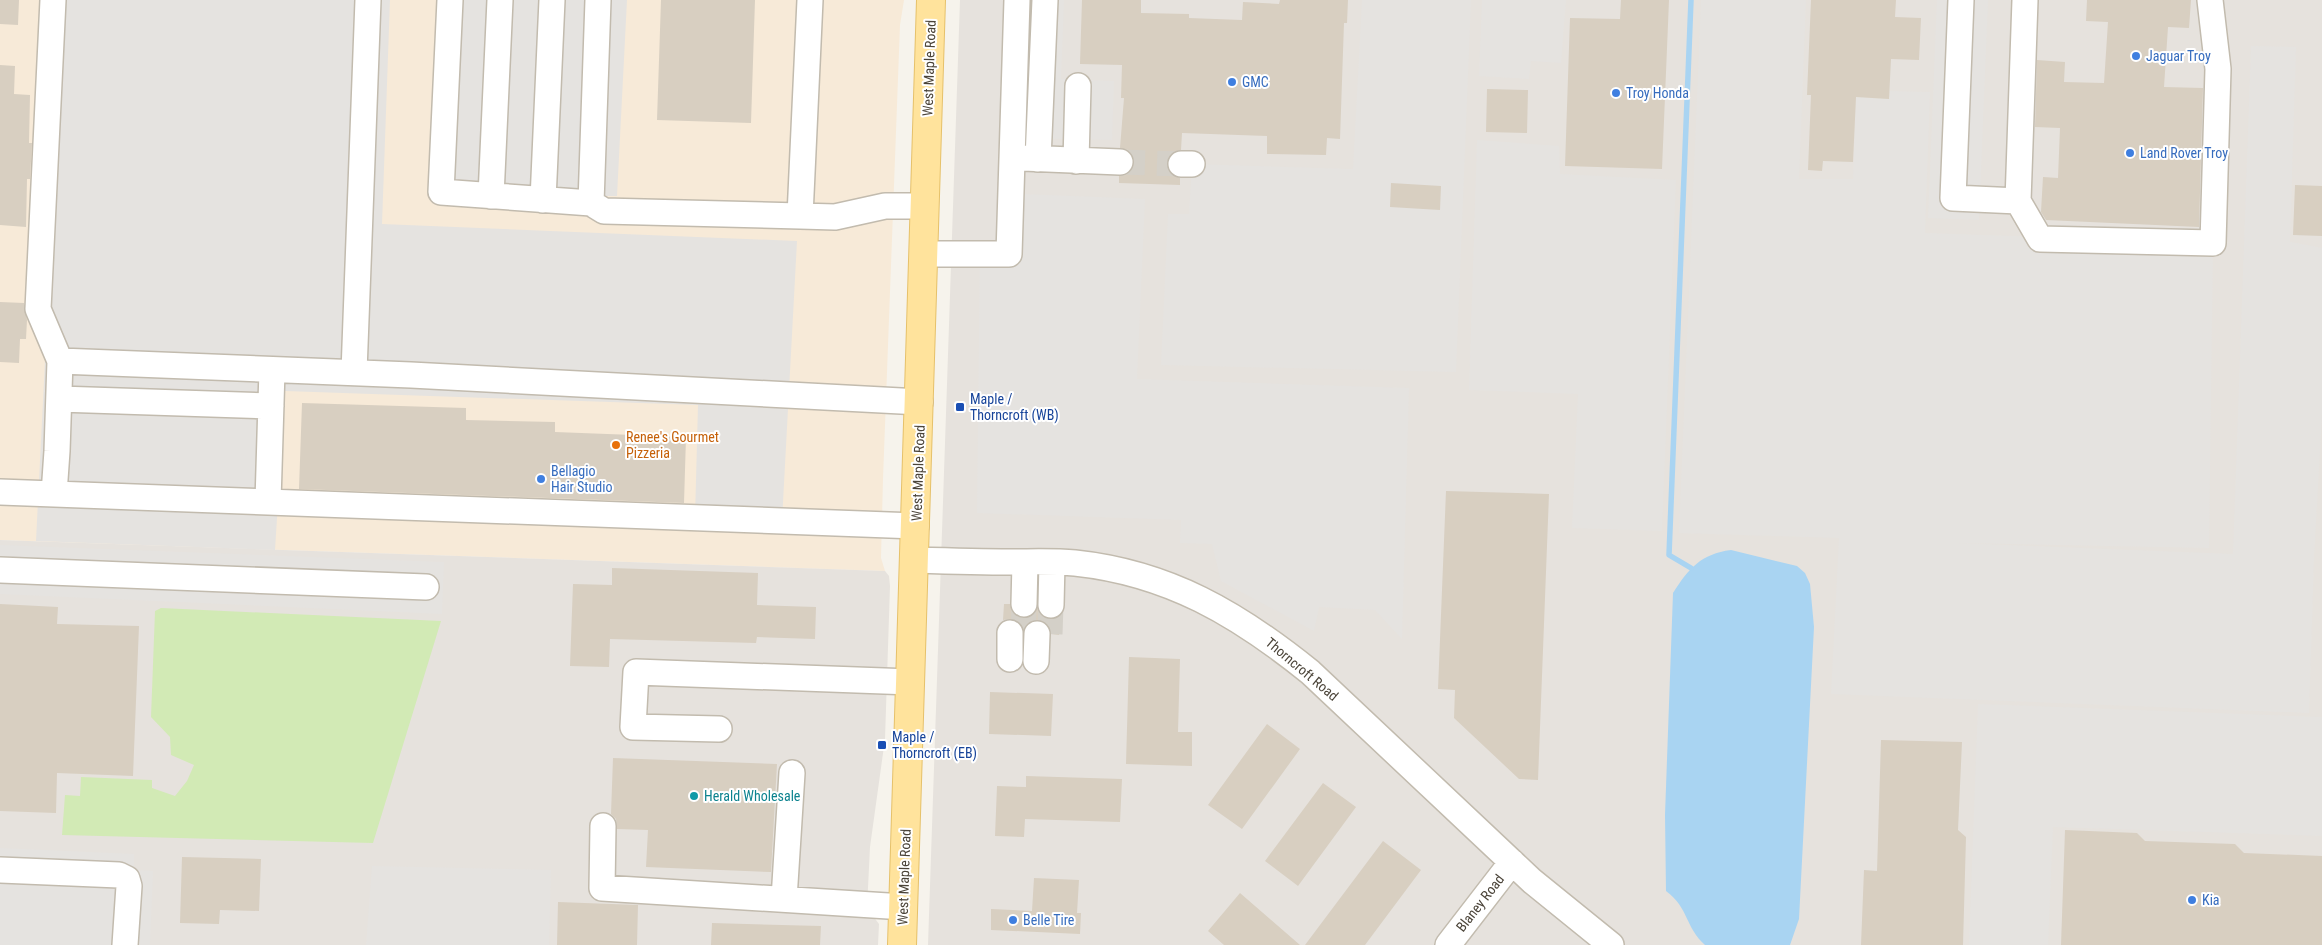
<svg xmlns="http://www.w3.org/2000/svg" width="2322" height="945" font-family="'Roboto Condensed',sans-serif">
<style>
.commercial{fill:#f7ead8}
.industrial{fill:#e6e2dd}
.green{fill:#d2eab5}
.parking{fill:#e5e3e0}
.water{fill:#a9d4f2}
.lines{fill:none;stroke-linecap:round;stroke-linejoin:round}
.stream{stroke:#a9d4f2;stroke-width:5.5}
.building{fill:#d8cfc1}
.minor-tunnel{stroke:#d4d0c8;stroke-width:25;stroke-dasharray:25 12;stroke-linecap:butt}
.minor-casing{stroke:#c2bbae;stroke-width:28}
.major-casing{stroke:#e6c16a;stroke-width:30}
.minor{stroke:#fff;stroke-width:25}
.major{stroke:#ffe39c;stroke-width:28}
.shop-dot{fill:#3f7fe0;stroke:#fff;stroke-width:2}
.transit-dot{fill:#1a4fb4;stroke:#fff;stroke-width:2}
.food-dot{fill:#e8710a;stroke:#fff;stroke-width:2}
.culture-dot{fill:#0f9aa8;stroke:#fff;stroke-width:2}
.labels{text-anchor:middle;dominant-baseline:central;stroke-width:4;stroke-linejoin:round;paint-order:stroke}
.shop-label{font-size:14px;fill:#366cbe;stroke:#fff;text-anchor:start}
.street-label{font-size:14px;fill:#4b4439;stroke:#fff}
.transit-label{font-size:14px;fill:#164399;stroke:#fff;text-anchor:start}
.food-label{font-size:14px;fill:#c56008;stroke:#fff;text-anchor:start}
.culture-label{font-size:14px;fill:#0d838f;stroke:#fff;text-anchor:start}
</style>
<rect width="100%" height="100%" fill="#f6f3ec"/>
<path class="commercial" d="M0 0H904L900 25 883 479 881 558 885 571 0 540Z"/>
<path class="industrial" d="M960 0H2322V945H928Z
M0 540 885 571 889 576 890 586 885 739 870 847 867 908 879 924 878 945H0Z"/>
<path class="green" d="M161 608 441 621 373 843 62 835 65 795 80 796 81 777 152 780V788L175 796 187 781 194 765 171 755 170 737 151 717 155 611Z"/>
<path class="parking" d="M63 0H390L382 224 797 241 782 521 695 518 698 405 285 391 275 550 36 541Z
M438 0H627L617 196H430Z
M1028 0H1064L1061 79 1114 81 1112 140 1021 138Z
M1362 0H1471L1456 372 1161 365 1168 214H1189L1192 164 1353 169Z
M1482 0H1566L1561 63 1531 61 1529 79 1479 76Z
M1701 0H1806L1799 179H1853L1856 97 1889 99 1890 91 1930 92 1925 233 2213 243 2209 548 1956 543 2233 554 2251 46 2296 47 2290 242 2322 248V415L2314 558 2309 713 1831 694 1839 538 1679 533Z
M1937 0H1988L1979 220 1928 218Z
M1477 140 1559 146 1560 174 1676 180 1662 531 1572 528 1578 394 1469 390Z
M1001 193 1145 199 1137 379 1409 388 1402 639 1375 610 1319 607 1314 631 1221 581 1212 544 1180 543 1181 520 977 513 980 243H998Z
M0 545 444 562 442 614 0 594Z
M1978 704 2322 717V836L2053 827 2048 945H1969Z
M0 848 134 854V870L153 871 150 945H0Z
M372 866 551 870 549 945H366Z"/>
<path class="water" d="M1731 550 1797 566 1805 573 1810 584 1814 627 1799 919 1790 945H1705C1685 927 1689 908 1666 891L1665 815 1673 593C1689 568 1701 554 1731 550Z"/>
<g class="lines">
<path class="stream" d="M1691 0 1669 555 1691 568"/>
</g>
<path class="building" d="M0 0H19L18 25 0 24Z
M661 0H755L751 123 657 120Z
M1082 0H1141V13L1189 14V18L1242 20 1243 2 1279 4 1280 0H1348L1347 23H1344L1340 139 1327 138 1326 155 1267 154V136L1182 133 1181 150 1173 152 1168 157 1167 164 1169 172 1180 178V185L1119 183V176L1126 175 1132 170 1134 162 1133 156 1128 150 1120 148 1124 98H1121L1122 65 1080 64Z
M1621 0H1669L1662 169 1565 166 1570 18 1620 19Z
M1811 0H1896L1895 17 1921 18 1919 60 1891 59 1889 99 1856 97 1853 162 1823 161 1822 171 1808 170 1811 95H1807Z
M2087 0H2191L2189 28 2168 27 2164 87 2203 88 2199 227 2046 220 2041 212 2043 177 2058 178 2060 128 2035 127 2037 60 2065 62 2064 82 2104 83 2108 22 2086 21Z
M0 65 15 66 14 94 30 95 29 143H32L30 179H27L26 227 0 225Z
M1487 89 1528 90 1527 133 1486 132Z
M1391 183 1441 186 1440 210 1390 207Z
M2295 185 2322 186V236L2293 235Z
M0 302 24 303 27 320 26 339H20L19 363 0 362Z
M302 403 466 408V420L555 422V432L686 437 684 503 299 489Z
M1446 491 1549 494 1538 780 1519 779 1454 718 1455 690 1438 689Z
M612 568 758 573 757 605 816 607 815 639 757 637 756 643 610 639 609 667 570 666 573 584 612 585Z
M0 604 58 607 57 624 139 626 133 776 57 773 56 813 0 811Z
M1004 604H1010L1012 611 1017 616 1023 618 1031 616 1037 608 1044 617 1051 619 1060 616 1059 635 1051 634 1049 627 1045 622 1038 620 1030 622 1024 630 1017 620 1010 619 1003 620Z
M1129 657 1180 659 1178 732H1192V766L1126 764Z
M990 692 1053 694 1051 736 989 734Z
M1267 724 1300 749 1242 829 1208 805Z
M1881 740 1962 742 1958 830 1966 837 1963 945H1861L1864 870 1877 871Z
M613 758 777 764 771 872 646 867 648 830 617 829 616 819 611 814Z
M1026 776 1122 779 1120 822 1025 819 1024 837 995 836 997 786 1026 787Z
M1323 783 1356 807 1298 886 1265 861Z
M2065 830 2137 833 2145 841 2235 844 2244 853 2322 856V945H2061Z
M1383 841 1421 870 1365 945H1305Z
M182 857 261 859 259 911 220 910 219 924 180 923Z
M1034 878 1079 880 1077 913H1081L1080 934 991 930V909L1032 911Z
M1240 893 1300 945H1224L1208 931Z
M558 902 638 905 637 945H557Z
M712 923 821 926 820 945H711Z"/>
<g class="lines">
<path class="minor-tunnel" d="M1120 162 1181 164
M1023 634 1024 604
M1050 634 1051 605"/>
<defs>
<path id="minor" d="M53 0 38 309 60 361
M450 0 441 192 591 203
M598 0 591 203 604 211 800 216
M810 0 800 216 835 217 885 206H925
M1961 0 1953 198 2018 201
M2025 0 2018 201 2040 239 2213 243 2218 69 2210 0
M1023 158 1120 162
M1038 159 1045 0
M1076 161 1078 86
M1181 164H1192
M491 196 500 0
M543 200 552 0
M924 254H1009L1017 0
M354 372 368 0
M59 399 271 406
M0 492 916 526
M54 494 57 451 60 361 411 375 920 402
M268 501 272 370
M915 560C947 561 979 562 1010 562 1032 562 1054 561 1075 563 1169 573 1238 614 1310 672L1532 881 1611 945
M0 570 426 587
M1024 604 1025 562
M1051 605 1052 562
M1010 659V633
M1036 661 1037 634
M719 729 633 727 636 672 911 682
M603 826 602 888 904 907
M0 870 119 875 127 879 129 886 125 945
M784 899 792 773
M1448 945 1512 862"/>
<path id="major" d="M902 945 931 0"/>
</defs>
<use href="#minor" class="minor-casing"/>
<use href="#major" class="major-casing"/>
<use href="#minor" class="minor"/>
<use href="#major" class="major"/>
</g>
<g class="shop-dot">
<circle cx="2136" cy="56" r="5"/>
<circle cx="1232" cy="82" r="5"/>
<circle cx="1616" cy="93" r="5"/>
<circle cx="2130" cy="153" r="5"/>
<circle cx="541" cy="479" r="5"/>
<circle cx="2192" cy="900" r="5"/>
<circle cx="1013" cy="920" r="5"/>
</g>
<g class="transit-dot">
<rect x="955" y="402" width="10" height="10" rx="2.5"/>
<rect x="877" y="740" width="10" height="10" rx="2.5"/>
</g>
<circle class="food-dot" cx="616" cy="445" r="5"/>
<circle class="culture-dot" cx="694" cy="796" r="5"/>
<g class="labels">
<g class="shop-label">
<text x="2146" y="56">Jaguar Troy</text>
<text x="1242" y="82">GMC</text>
<text x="1626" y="93">Troy Honda</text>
<text x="2140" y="153">Land Rover Troy</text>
<text x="551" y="471">Bellagio<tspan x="551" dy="16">Hair Studio</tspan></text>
<text x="2202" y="900">Kia</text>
<text x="1023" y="920">Belle Tire</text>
</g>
<g class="street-label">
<text transform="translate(929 68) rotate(-88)">West Maple Road</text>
<text transform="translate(918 473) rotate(-88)">West Maple Road</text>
<text transform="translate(1302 669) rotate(40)">Thorncroft Road</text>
<text transform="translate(904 877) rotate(-88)">West Maple Road</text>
<text transform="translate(1480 903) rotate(-52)">Blaney Road</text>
</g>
<g class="transit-label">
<text x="970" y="399">Maple /<tspan x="970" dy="16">Thorncroft (WB)</tspan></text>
<text x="892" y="737">Maple /<tspan x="892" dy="16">Thorncroft (EB)</tspan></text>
</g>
<g class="food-label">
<text x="626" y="437">Renee's Gourmet<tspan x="626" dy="16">Pizzeria</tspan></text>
</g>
<g class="culture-label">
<text x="704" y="796">Herald Wholesale</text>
</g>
</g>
</svg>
